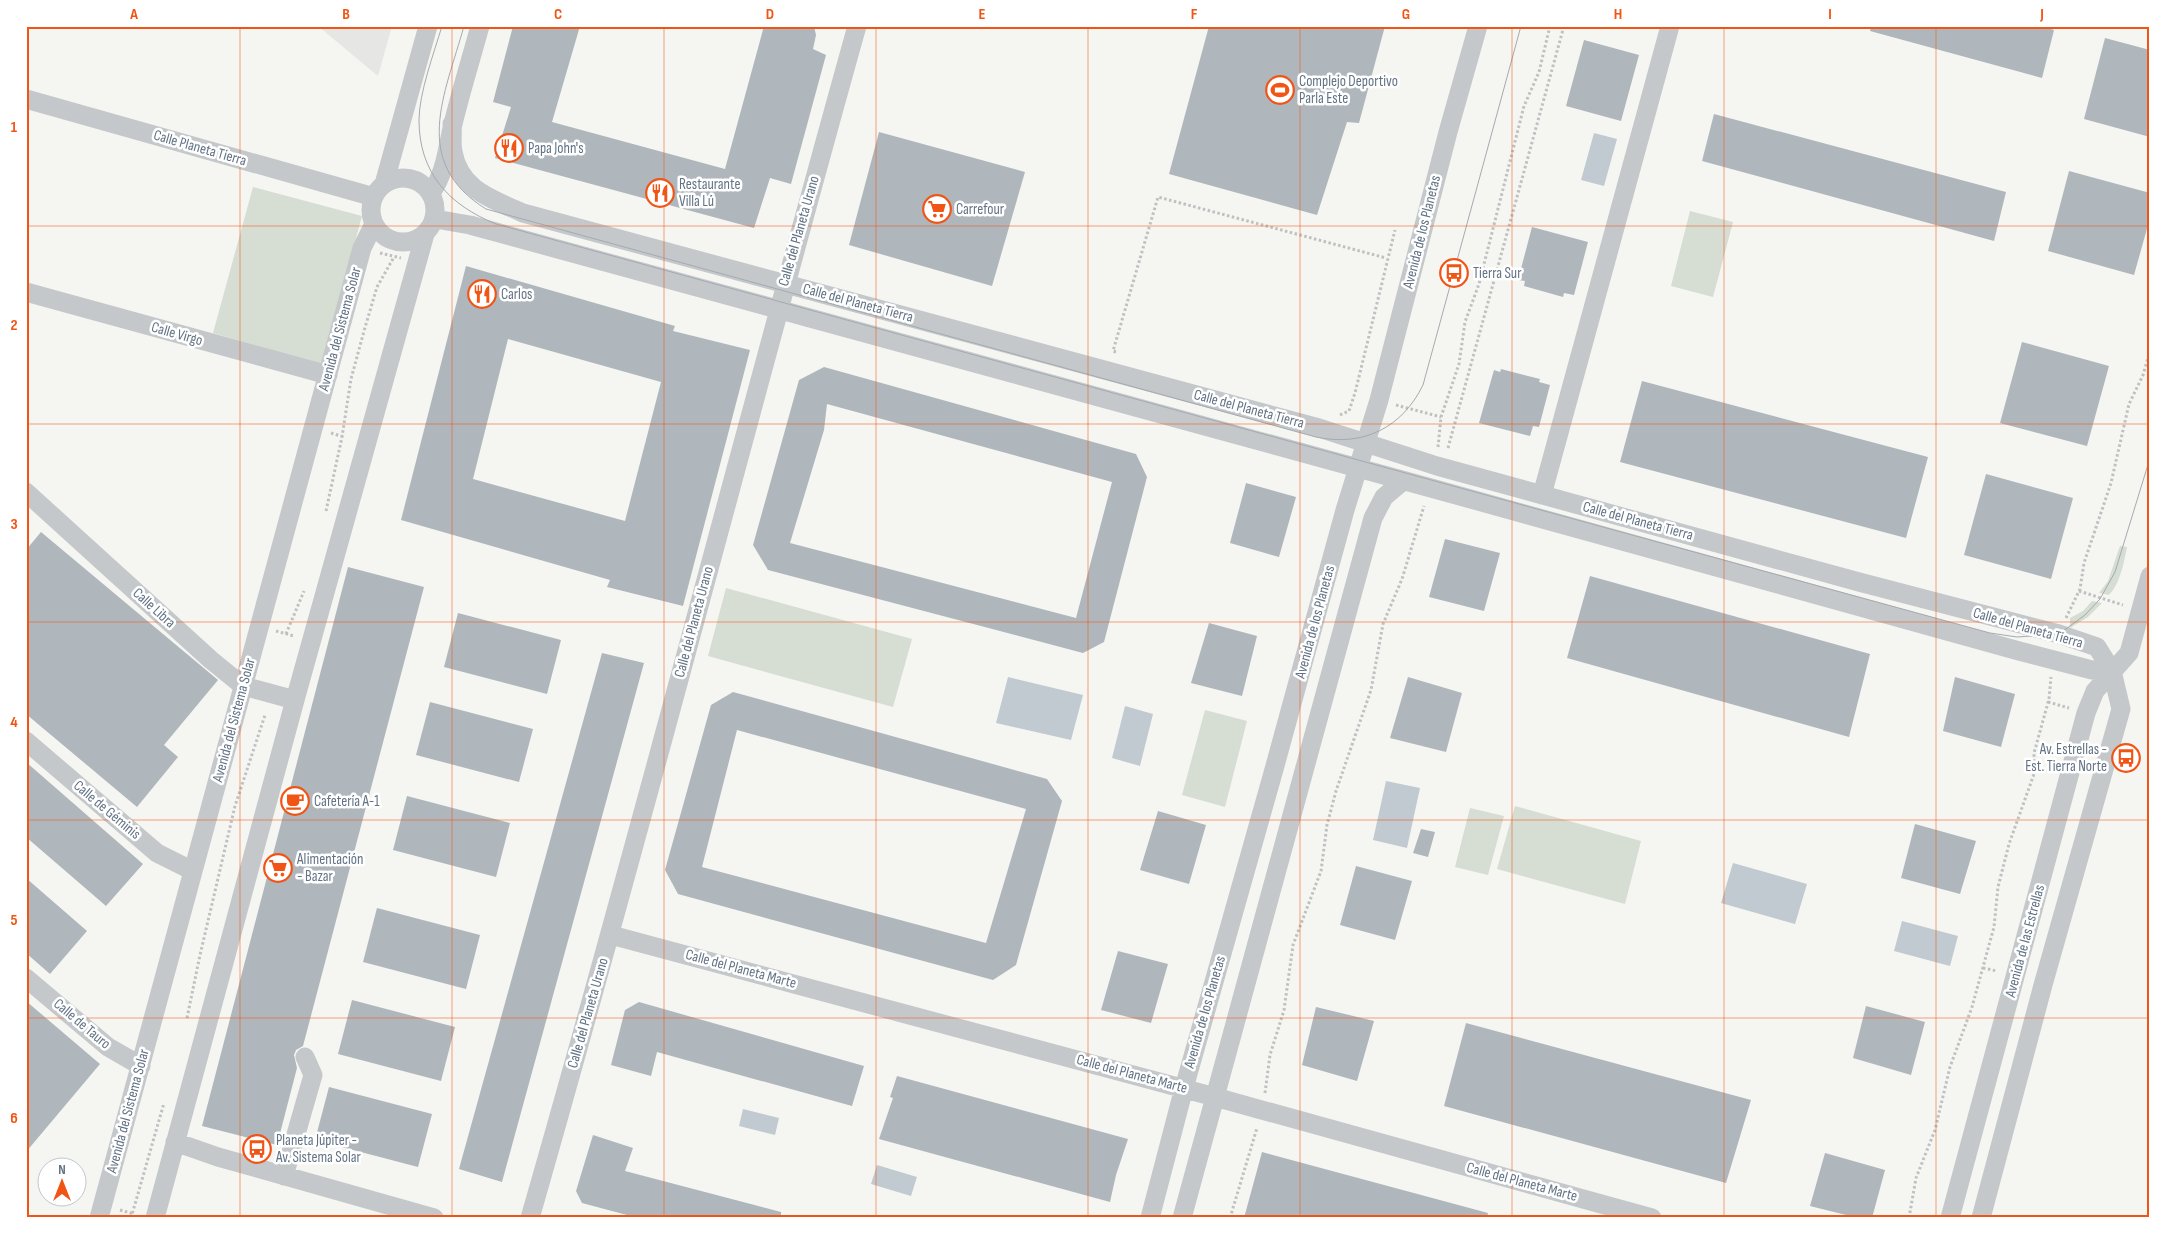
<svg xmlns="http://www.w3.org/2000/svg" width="2176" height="1244" font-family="'Sofia Sans Condensed',sans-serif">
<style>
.built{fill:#e6e7e5}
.green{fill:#d6ddd2}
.water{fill:#c0cad0}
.building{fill:#afb6bc;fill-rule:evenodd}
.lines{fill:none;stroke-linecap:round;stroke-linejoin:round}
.path{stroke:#bec0c2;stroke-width:3;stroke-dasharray:2.5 2.5;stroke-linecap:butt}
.minor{stroke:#c4c8cb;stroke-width:19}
.tram{stroke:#a4aab0;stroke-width:1}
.grid{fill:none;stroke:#f05516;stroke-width:1;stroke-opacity:0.55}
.labels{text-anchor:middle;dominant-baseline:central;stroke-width:5;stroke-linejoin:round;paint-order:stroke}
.poi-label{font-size:15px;fill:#627385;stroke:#fff;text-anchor:start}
.street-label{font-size:15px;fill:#627385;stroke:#fff}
.neatline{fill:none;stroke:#f05516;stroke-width:2}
.grid-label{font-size:16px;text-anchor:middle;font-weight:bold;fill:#f05516}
</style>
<rect width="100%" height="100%" fill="#f5f6f1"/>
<path class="built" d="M318 26H392L378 76Z"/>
<path class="green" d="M253 187 362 216 322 365 213 333Z
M1690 211 1733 222 1713 297 1671 286Z
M2120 546 2127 547C2124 562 2120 584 2109 595L2099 593 2108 581Z
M726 588 912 639 893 707 708 656Z
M2092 601 2102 603 2088 617 2070 628V618L2083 611Z
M1205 710 1247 721 1225 807 1182 795Z
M1515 806 1641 841 1625 904 1497 869Z
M1470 808 1504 816 1488 875 1455 867Z"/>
<path class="water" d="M1594 133 1617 139 1604 186 1581 180Z
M1008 677 1083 695 1071 740 996 723Z
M1125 706 1153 714 1140 766 1112 758Z
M1386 781 1420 788 1407 848 1373 840Z
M1733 863 1807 884 1795 924 1721 903Z
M1902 921 1958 936 1950 966 1894 951Z
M743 1109 779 1118 775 1135 739 1126Z
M877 1165 917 1177 911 1196 871 1184Z"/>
<path class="building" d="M513 26H580L552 122 725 169 764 26H814L816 35 813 49 826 55 791 184 770 178 754 228 495 158 511 107 493 102Z
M1209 26H1385L1359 123 1347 122 1317 215 1169 174Z
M1871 26H2042L2054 30 2042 78 1870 31Z
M2105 38 2150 50V137L2084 119Z
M1584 40 1639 55 1621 121 1566 106Z
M1714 114 2006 192 1994 241 1702 161Z
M879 132 1025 172 992 286 849 245Z
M2069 171 2150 193V218L2134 275 2048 251Z
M1532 227 1588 242 1574 295 1564 293 1563 297 1524 286 1525 281 1518 280Z
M466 266 675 326 673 331 750 350 683 606 607 587 610 580 401 520ZM508 339 661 382 625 521 473 479Z
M2022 342 2109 366 2087 446 2000 423Z
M824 367 1136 454 1147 477 1104 642 1083 653 768 570 753 545 799 380ZM827 404 1112 482 1076 618 790 543 824 430Z
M1501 369 1540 379 1539 382 1550 385 1539 427 1533 426 1530 436 1479 423 1494 370 1500 372Z
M1642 381 1928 457 1906 538 1620 462Z
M1986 474 2073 498 2051 579 1964 555Z
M1246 483 1296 497 1279 557 1230 543Z
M41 532 218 680 164 745 178 757 137 807 26 714V550Z
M1445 539 1500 553 1484 611 1429 597Z
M348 567 424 587 303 1046 296 1050 294 1055 297 1068 277 1145 202 1126Z
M1590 576 1870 654 1849 737 1567 658Z
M458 613 561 640 547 694 444 667Z
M1209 623 1257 636 1242 696 1191 683Z
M602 653 644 663 502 1182 459 1169Z
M1408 677 1462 693 1446 752 1390 738Z
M1955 677 2015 694 2001 747 1943 731Z
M733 692 1047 779 1062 801 1016 965 993 980 678 894 665 870 711 705ZM737 730 1026 809 986 943 702 867Z
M430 702 533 729 519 782 416 755Z
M26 762 143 864 106 906 26 837Z
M407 796 510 823 496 877 393 850Z
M1158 811 1206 825 1189 884 1140 870Z
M1915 824 1976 841 1960 894 1901 878Z
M1421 829 1435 832 1428 857 1413 853Z
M1356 866 1412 881 1395 940 1340 925Z
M26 878 87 931 50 974 26 953Z
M377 908 480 935 466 989 363 962Z
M1118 951 1168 964 1151 1023 1101 1010Z
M352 1000 455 1027 441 1081 338 1054Z
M26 1001 100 1064 26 1152Z
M639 1002 864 1066 852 1106 657 1052 651 1076 611 1065 625 1010Z
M1866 1006 1925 1022 1911 1075 1853 1058Z
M1316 1007 1374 1021 1357 1081 1302 1065Z
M1466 1023 1751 1100 1726 1183 1444 1106Z
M897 1076 1128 1139 1116 1175 1110 1202 879 1139 893 1098 890 1097Z
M329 1087 432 1114 418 1167 315 1140Z
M593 1135 633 1148 625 1171 781 1212V1218H638L582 1203 576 1191Z
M1262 1152 1488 1213 1487 1218H1244Z
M1825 1153 1885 1170 1872 1218H1858L1810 1206Z"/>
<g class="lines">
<path class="path" d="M380 253 401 258
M1116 352 1113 351 1158 197 1386 258
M1396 405 1441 417
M1340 415 1349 411 1355 393 1395 230
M331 433 344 437
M1438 447 1441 417 1459 364 1465 322 1479 284 1524 106 1539 72 1550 26
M1448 448 1564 26
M326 511 342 437 351 379 364 331 377 287 394 257
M2079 591 2123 605
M2066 618 2080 589 2084 563 2111 483 2129 404 2143 375 2150 351
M276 631 294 636
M286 634 304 591
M2048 702 2069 708
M1983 968 1997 971
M187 1018 200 955 235 806 265 715
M1265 1093 1270 1055 1284 1010 1293 945 1321 871 1327 825 1336 791 1371 690 1383 624 1402 579 1424 506
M120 1210 134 1214
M131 1218 164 1103
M1230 1218 1257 1128
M1909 1218 1916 1178 1935 1130 1950 1067 1972 1007 1994 927 1998 887 2009 844 2034 774V753L2049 699 2051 677"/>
<path class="minor" d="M26 99 374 197
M452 124C453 133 451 143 453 152 460 190 492 199 523 213L1319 428 1437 466 1859 582 2059 634 2097 647 2112 671 2121 709 2043 985 1981 1218
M371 210a32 32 0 1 1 64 0a32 32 0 1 1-64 0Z
M384 184 428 26
M431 193C446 172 447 148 453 124 461 91 471 59 480 26
M435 219 470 225 1431 488 2019 651 2092 670 2112 671
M26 292 328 375
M26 492 211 660 243 686 295 700
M1542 495 1670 26
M26 741 157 853 193 871
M611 935 1215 1097 1652 1218
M26 978 108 1047 141 1066
M175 1142 218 1157 434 1218
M284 1176 313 1075 305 1057
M99 1218 362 248 374 224
M155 1218 295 700 425 234
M530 1218C644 822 746 423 857 26
M1150 1218 1184 1088 1273 773 1345 510 1379 400 1448 132 1478 26
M1182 1218 1373 518 1384 497 1403 481
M1950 1218 2086 713 2095 691 2129 653 2150 576"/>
<path class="tram" d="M442 26C434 53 419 93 419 120 419 173 449 205 496 224L1990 633 2017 637 2059 634 2085 615 2100 599 2115 572 2150 458
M464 26C445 95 410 162 486 209L1316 437C1363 447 1402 428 1423 385L1521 26"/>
</g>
<path class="grid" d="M240 26V1218M452 26V1218M664 26V1218M876 26V1218M1088 26V1218M1300 26V1218M1512 26V1218M1724 26V1218M1936 26V1218M26 226H2150M26 424H2150M26 622H2150M26 820H2150M26 1018H2150"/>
<defs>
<symbol id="stadium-ring" viewBox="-11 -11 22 22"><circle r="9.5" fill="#fff" stroke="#f05516" stroke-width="1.5"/><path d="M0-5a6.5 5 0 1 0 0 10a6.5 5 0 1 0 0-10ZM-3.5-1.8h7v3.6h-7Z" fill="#f05516"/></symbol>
<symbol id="restaurant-ring" viewBox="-11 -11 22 22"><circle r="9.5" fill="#fff" stroke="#f05516" stroke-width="1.5"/><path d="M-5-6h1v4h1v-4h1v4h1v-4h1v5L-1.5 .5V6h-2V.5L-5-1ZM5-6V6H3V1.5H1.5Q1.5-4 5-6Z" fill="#f05516"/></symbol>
<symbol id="supermarket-ring" viewBox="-11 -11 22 22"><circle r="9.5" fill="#fff" stroke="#f05516" stroke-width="1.5"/><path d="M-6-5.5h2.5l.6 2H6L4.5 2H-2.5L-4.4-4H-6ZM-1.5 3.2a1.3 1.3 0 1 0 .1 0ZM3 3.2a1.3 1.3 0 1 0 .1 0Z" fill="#f05516"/></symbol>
<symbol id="bus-ring" viewBox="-11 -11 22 22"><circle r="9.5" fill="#fff" stroke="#f05516" stroke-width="1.5"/><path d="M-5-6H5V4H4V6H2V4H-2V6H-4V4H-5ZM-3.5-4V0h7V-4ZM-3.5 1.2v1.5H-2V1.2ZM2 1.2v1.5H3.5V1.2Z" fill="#f05516"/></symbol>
<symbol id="cafe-ring" viewBox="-11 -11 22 22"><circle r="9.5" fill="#fff" stroke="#f05516" stroke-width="1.5"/><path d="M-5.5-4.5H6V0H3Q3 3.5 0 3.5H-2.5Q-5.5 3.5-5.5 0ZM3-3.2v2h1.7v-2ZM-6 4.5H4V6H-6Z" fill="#f05516"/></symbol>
</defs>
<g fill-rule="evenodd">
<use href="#stadium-ring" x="1264" y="74" width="32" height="32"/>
<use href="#restaurant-ring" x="493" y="132" width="32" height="32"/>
<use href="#restaurant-ring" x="644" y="177" width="32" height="32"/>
<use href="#supermarket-ring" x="921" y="193" width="32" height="32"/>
<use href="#bus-ring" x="1438" y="257" width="32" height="32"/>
<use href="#restaurant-ring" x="466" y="278" width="32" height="32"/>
<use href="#bus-ring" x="2110" y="742" width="32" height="32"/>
<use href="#cafe-ring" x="279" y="785" width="32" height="32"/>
<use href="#supermarket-ring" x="262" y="852" width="32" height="32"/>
<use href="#bus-ring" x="241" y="1133" width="32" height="32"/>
</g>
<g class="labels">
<g class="poi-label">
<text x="1299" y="81">Complejo Deportivo<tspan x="1299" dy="17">Parla Este</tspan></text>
<text x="528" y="148">Papa John's</text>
<text x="679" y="184">Restaurante<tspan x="679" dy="17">Villa Lú</tspan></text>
<text x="956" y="209">Carrefour</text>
<text x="1473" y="273">Tierra Sur</text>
<text x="501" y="294">Carlos</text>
<text x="2107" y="749" text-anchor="end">Av. Estrellas -<tspan x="2107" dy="17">Est. Tierra Norte</tspan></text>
<text x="314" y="801">Cafetería A-1</text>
<text x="297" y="859">Alimentación<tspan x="297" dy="17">- Bazar</tspan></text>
<text x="276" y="1140">Planeta Júpiter -<tspan x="276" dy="17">Av. Sistema Solar</tspan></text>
</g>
<g class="street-label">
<text transform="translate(200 148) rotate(16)">Calle Planeta Tierra</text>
<text transform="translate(799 231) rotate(-74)">Calle del Planeta Urano</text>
<text transform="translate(1422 232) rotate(-76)">Avenida de los Planetas</text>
<text transform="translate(858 303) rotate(15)">Calle del Planeta Tierra</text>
<text transform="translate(340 329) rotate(-75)">Avenida del Sistema Solar</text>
<text transform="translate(177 334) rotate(16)">Calle Virgo</text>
<text transform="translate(1249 409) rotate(15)">Calle del Planeta Tierra</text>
<text transform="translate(1638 521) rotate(15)">Calle del Planeta Tierra</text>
<text transform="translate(154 608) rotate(42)">Calle Libra</text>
<text transform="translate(694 622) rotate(-75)">Calle del Planeta Urano</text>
<text transform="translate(1315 622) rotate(-75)">Avenida de los Planetas</text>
<text transform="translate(2028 628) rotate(16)">Calle del Planeta Tierra</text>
<text transform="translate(234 720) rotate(-75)">Avenida del Sistema Solar</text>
<text transform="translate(107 810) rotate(40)">Calle de Géminis</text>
<text transform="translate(2025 941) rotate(-75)">Avenida de las Estrellas</text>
<text transform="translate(741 969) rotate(15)">Calle del Planeta Marte</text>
<text transform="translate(1205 1012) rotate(-74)">Avenida de los Planetas</text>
<text transform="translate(588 1013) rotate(-74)">Calle del Planeta Urano</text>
<text transform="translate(82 1024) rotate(40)">Calle de Tauro</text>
<text transform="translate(1132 1074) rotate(15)">Calle del Planeta Marte</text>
<text transform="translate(128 1111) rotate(-75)">Avenida del Sistema Solar</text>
<text transform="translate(1522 1182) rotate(15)">Calle del Planeta Marte</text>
</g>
</g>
<rect width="2176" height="1244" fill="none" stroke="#ffffff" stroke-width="55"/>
<g transform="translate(62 1182)"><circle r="24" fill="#ffffff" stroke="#c0c7ce"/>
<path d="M0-4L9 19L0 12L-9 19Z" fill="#f05516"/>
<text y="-8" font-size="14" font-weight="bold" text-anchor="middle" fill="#627385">N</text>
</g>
<rect x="28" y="28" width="2120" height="1188" class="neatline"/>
<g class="grid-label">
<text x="134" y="19">A</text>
<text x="346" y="19">B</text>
<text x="558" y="19">C</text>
<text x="770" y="19">D</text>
<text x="982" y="19">E</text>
<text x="1194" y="19">F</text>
<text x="1406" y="19">G</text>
<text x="1618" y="19">H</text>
<text x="1830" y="19">I</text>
<text x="2042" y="19">J</text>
<text x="14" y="132">1</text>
<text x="14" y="330">2</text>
<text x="14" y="529">3</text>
<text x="14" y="727">4</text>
<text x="14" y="925">5</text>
<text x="14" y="1123">6</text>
</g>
</svg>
